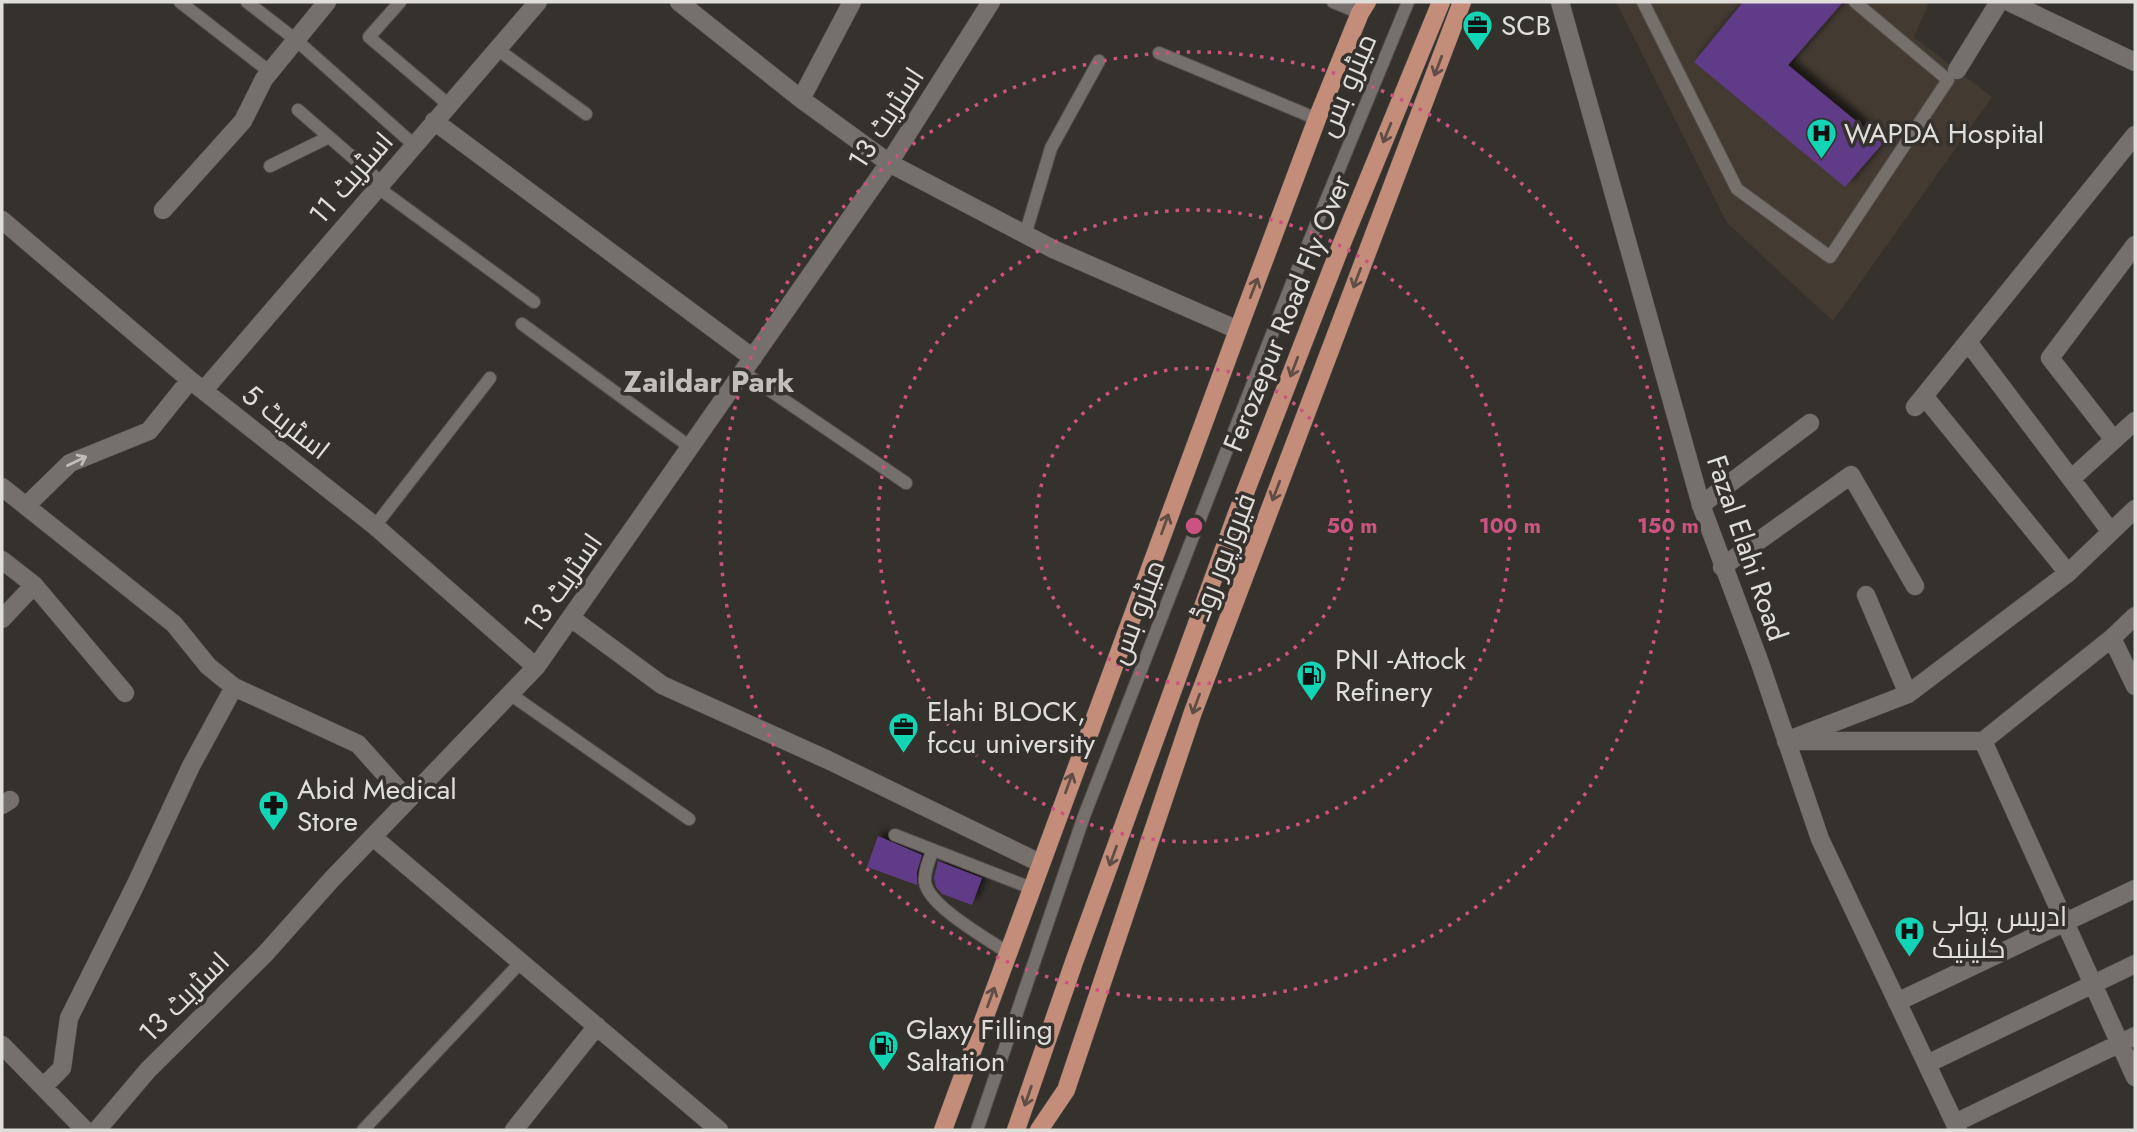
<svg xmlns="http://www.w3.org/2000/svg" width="2137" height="1132" font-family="Jost,Cairo,sans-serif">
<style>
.built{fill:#433a32}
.building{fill:#613a87;filter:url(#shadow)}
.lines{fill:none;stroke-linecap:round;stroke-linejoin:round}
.lane-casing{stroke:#54504d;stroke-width:14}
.street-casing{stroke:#54504d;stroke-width:19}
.secondary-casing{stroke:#54504d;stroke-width:19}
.primary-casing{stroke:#54504d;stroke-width:19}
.lane{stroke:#75706c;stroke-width:12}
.street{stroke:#75706c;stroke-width:18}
.secondary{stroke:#75706c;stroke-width:18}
.primary{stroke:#c38d7a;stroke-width:18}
.oneway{stroke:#604d45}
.oneway2{stroke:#c0bdba}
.ring{fill:none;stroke:#cb5381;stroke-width:3.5;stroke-dasharray:3.5 7}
.labels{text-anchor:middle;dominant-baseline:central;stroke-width:7;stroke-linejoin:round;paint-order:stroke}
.poi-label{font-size:28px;fill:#e0dedb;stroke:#35322e;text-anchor:start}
.street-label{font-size:28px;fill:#e0dedb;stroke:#35322e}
.neighbourhood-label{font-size:30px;font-weight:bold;fill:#c2beb9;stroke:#35322e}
.centre{fill:#cb5381;stroke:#35322e;stroke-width:3.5}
.ring-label{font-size:21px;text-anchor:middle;font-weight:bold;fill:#cb5381;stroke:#35322e;stroke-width:7;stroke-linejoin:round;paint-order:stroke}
</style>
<defs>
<filter id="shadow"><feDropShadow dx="6" dy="-6" stdDeviation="3.5" flood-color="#0009"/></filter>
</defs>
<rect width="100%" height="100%" fill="#35322e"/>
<path class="built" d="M1616 2H1929L1914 37 1992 97 1833 321 1727 223Z"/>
<path class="building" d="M1743 2H1843L1788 65 1883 143 1845 187 1694 62Z
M878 836 922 855 917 872V885L867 867Z
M938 861 982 878 972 905 942 894 936 887 934 878Z"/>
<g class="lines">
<defs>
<path id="lane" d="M180 2 270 72
M247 2 296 40 414 145
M400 2 369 37 449 105
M1333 2 1360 13
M1643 2 1737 189 1830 257 1948 80 1855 2
M497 49 586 114
M1159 53 1317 119
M298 110 381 182
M270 166 329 137
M377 187 534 302
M1025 235 1051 148 1099 61
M522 324 690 447
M743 372 906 483
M375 526 490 378
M510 694 689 819
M895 835 1031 888
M933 850C929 860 924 871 925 882 928 906 988 939 1008 953
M363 1130 521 962
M977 1130 1084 816 1292 283 1408 2"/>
<path id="street" d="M679 2 801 99 889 163 1053 249 1238 330
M2009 2 2135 62
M1957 70 1999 2
M801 99 852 2
M434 121 753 358
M163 210 243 121 264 79 327 2
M2 220 190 380 375 526 536 667
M1968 342 2111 532
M204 390 538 2
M1924 396 2068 573
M1915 407 2135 135
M2114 440 2050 358 2135 245
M2071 479 2135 421
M2 487 174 624 208 666 234 687 358 744 408 800
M27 505 70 463 149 431 190 380
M1701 505 1810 423
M2135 509 2068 573 1908 694 1786 741H1983L2112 638 2135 616
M2 560 34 585 125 693
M1722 567 1851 475 1915 586
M1866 595 1908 694
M571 618 662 685 828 760 1040 863
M2 619 34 585
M2112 638 2135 686
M1983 741 2135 1077
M2 805 10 800
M373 837 719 1130
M1897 1002 2135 889
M2 1045 85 1130
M1927 1064 2135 964
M43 1087 62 1068 69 1018 135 886 191 766 234 687
M1955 1123 2135 1036
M97 1130 148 1070 265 954 332 879 536 667 889 163 991 2
M514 1130 597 1026"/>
<path id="secondary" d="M1560 2 1701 505 1760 663 1820 839 1958 1130"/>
<path id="primary" d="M943 1130 1238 330 1317 119 1360 13 1367 2
M1016 1130 1074 962 1236 516 1340 248 1441 2
M1039 1130 1066 1090 1193 712 1462 2"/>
</defs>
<use href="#lane" class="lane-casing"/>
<use href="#street" class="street-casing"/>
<use href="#secondary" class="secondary-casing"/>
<use href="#primary" class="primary-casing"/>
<use href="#lane" class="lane"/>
<use href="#street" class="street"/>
<use href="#secondary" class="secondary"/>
<use href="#primary" class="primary"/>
</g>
<defs><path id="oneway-shaft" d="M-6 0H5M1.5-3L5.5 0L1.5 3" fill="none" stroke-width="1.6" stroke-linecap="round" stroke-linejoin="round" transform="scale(1.75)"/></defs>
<g class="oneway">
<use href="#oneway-shaft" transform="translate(1438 66) rotate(111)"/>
<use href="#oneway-shaft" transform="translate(1387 133) rotate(112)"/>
<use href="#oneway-shaft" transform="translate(1357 278) rotate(111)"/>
<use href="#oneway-shaft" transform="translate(1254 288) rotate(-69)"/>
<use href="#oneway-shaft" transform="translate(1294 367) rotate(111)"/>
<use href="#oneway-shaft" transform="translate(1276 491) rotate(111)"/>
<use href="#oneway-shaft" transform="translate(1165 524) rotate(-70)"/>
<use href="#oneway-shaft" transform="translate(1196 704) rotate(110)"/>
<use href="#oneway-shaft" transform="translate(1069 783) rotate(-70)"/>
<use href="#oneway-shaft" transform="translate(1113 856) rotate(110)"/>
<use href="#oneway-shaft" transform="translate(991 997) rotate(-70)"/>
<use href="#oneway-shaft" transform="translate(1028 1096) rotate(109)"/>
</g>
<use class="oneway2" href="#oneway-shaft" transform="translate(77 461) rotate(-26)"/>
<g class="ring">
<circle cx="1194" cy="526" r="158"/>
<circle cx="1194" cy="526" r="316"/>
<circle cx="1194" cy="526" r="474"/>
</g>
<defs>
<symbol id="office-pin" viewBox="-11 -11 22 30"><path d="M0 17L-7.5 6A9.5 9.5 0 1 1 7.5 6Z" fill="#11d5b4" stroke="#35322e"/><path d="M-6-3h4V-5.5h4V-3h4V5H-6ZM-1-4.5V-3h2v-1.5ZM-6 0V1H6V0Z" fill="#111"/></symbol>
<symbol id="hospital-pin" viewBox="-11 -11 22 30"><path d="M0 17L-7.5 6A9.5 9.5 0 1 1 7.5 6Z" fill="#11d5b4" stroke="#35322e"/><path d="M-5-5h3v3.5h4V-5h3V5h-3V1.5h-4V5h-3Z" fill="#111"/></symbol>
<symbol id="fuel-pin" viewBox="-11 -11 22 30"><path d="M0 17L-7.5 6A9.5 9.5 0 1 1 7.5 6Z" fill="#11d5b4" stroke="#35322e"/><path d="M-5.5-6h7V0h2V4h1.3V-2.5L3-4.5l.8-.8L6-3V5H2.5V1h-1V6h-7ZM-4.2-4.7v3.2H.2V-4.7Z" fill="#111"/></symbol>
<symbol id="pharmacy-pin" viewBox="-11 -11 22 30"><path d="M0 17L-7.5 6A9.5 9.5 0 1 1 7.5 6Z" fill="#11d5b4" stroke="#35322e"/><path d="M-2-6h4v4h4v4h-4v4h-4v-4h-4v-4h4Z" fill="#111"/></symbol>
</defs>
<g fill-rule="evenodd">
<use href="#office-pin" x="1460" y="8" width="35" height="47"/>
<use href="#hospital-pin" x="1804" y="116" width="35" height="47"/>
<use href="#fuel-pin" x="1294" y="658" width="35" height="47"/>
<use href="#office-pin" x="886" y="710" width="35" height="47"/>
<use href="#pharmacy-pin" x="256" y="788" width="35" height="47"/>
<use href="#hospital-pin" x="1892" y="914" width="35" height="47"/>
<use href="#fuel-pin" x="866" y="1028" width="35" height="47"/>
</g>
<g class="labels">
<g class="poi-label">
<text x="1501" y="25">SCB</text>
<text x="1844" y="133">WAPDA Hospital</text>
<text x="1335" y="659">PNI -Attock<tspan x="1335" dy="32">Refinery</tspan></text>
<text x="927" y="711">Elahi BLOCK,<tspan x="927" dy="32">fccu university</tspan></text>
<text x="297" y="789">Abid Medical<tspan x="297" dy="32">Store</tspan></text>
<text x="1932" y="916">ادریس پولی<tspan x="1932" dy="32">کلینیک</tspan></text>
<text x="906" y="1029">Glaxy Filling<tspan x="906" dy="32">Saltation</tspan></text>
</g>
<g class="street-label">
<text transform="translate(1347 85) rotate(-67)">میٹرو بس</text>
<text transform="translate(886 118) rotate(-57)">اسٹریٹ 13</text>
<text transform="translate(351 178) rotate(-49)">اسٹریٹ 11</text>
<text transform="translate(1287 313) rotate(-68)">Ferozepur Road Fly Over</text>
<text transform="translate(286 422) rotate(38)">اسٹریٹ 5</text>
<text transform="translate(1747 548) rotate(71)">Fazal Elahi Road</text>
<text transform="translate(1223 557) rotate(-69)">فیروزپور روڈ</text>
<text transform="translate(563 583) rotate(-55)">اسٹریٹ 13</text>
<text transform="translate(1137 612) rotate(-69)">میٹرو بس</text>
<text transform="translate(184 997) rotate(-45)">اسٹریٹ 13</text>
</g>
<g class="neighbourhood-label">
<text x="709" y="381">Zaildar Park</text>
</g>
</g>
<circle cx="1194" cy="526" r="10" class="centre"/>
<g class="ring-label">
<text x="1352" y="533">50 m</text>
<text x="1510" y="533">100 m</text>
<text x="1668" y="533">150 m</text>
</g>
<rect width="2137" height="1132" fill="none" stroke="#e0dedb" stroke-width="7"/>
</svg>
